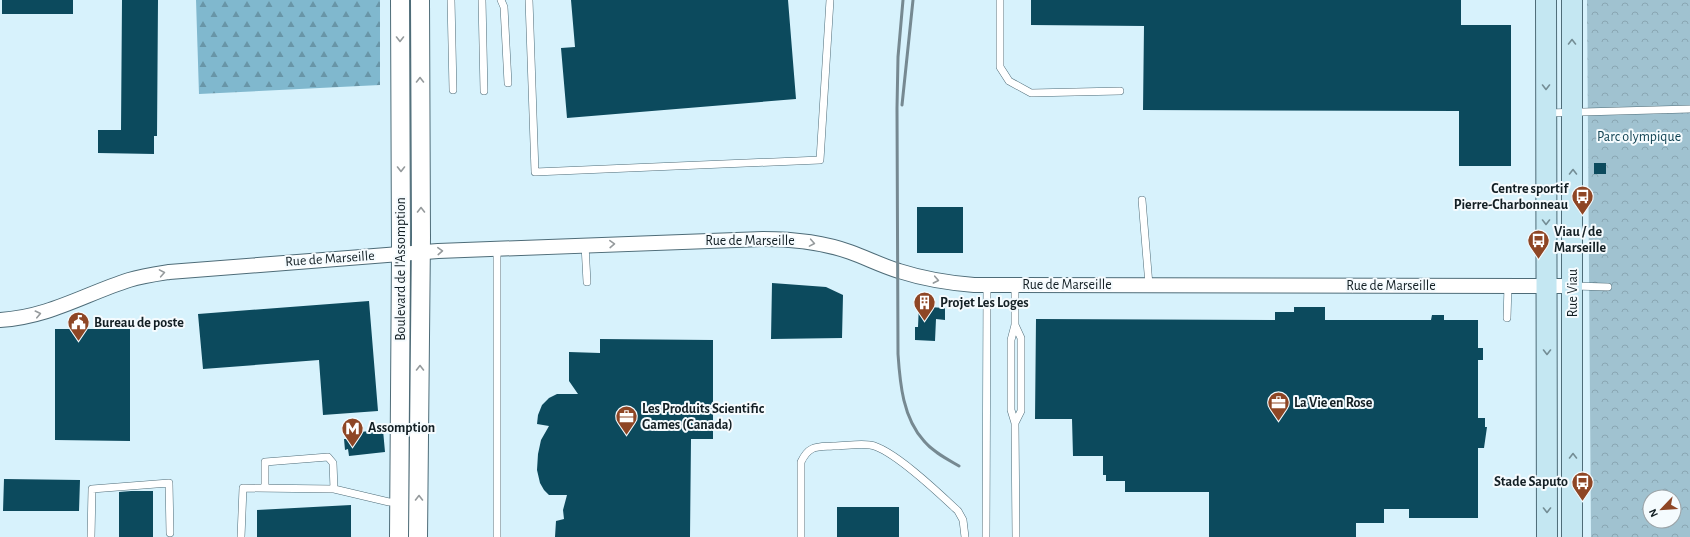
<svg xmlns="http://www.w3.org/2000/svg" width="1690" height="537" font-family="'Alegreya Sans',sans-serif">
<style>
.forest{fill:url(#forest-firs)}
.park{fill:url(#park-crowns);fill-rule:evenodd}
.building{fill:#0c4a5d}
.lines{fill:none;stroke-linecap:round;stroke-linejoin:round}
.service-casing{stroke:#4e6c78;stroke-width:8}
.minor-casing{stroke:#4e6c78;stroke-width:16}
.tertiary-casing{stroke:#4e6c78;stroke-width:20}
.secondary-casing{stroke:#4e6c78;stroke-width:22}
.service{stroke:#fff;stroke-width:7}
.minor{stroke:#fff;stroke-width:14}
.tertiary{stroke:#fff;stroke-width:18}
.secondary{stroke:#c4e7f2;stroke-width:20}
.rail{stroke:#768991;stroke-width:3}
.oneway{stroke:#959a9c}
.oneway2{stroke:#748d95}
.labels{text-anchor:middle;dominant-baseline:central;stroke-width:4;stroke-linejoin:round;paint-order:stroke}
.park-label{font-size:14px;fill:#124353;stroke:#f5fbfe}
.poi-label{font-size:14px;font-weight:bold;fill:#131f24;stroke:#f5fbfe;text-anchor:start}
.street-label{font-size:14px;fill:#131f24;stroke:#f5fbfe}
</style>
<defs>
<pattern id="forest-firs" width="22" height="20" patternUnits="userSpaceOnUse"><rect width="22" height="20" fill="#80b8ce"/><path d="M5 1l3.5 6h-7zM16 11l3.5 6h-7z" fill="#6895a7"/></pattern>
<pattern id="park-crowns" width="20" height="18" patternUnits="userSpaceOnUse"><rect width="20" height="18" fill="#a0c2d0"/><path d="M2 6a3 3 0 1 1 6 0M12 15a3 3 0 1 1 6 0" fill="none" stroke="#89a6b2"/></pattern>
</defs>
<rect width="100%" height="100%" fill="#d7f2fc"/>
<path class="forest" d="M196 0H380V85L199 94Z"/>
<path class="park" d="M1587 0H1690V537H1591ZM1650 497H1674V521H1650Z"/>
<path class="building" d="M2 0H73V14H2Z
M122 0H158L157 136H154V154L98 153V130H121Z
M571 0H788L796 99 567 118 561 48 575 47Z
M1031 0H1461V25H1511V166H1459V111L1143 110 1144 26 1031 25Z
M1594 163H1606V174H1594Z
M917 207H963V253H917Z
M772 283 826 287 843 295 842 338 771 339Z
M369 301 378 411 323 415 319 360 203 369 198 314Z
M919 304H929V307L945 308V320L936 319 935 341 915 340V327H918Z
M1294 307H1325V320H1431L1432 315H1444V320H1478V348H1483V360H1478V418H1485V427H1487L1484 448H1478V518H1409V509H1384V523H1356V537H1209V492H1125V481H1106V475H1103V456H1073L1072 419H1035L1036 319 1275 320V312H1294Z
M55 329H130V441L55 440Z
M600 339 713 340V439H691L690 537H555L556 521 564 519 563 510 567 495H549L544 490 540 483 537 470 538 454 541 440 549 426 537 424 538 415 542 405 549 398 557 394H578L569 381V352L600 353Z
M383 430 385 452 349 456 348 449 345 450 344 439H348L347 433Z
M4 479 80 480 79 511H3Z
M131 491H153V537H119V492Z
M351 505V537H257V510Z
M837 507H899V537H837Z"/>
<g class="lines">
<defs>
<path id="service" d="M451 0 453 90
M482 0 484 91
M501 0 504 7 508 83
M529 0 535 172 820 160 830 0
M1000 0V67L1009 81 1031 93 1120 91
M1547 113 1690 109
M1142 200 1149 285
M585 245 587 282
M497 248V537
M1015 285V325L1011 340V410L1015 423 1016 537
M1574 286 1608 287
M1507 318 1508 286
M1015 325 1021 338V411L1015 423
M265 488V462L328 457 333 463 334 489
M91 537 92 489 169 483 170 533
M241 537 243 488 334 489 389 502H399
M801 537V462C809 445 817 447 833 446 845 446 859 443 870 445 892 448 941 495 958 511L963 520 965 537
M986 537 987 285"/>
<path id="minor" d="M0 320C49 317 85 294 129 280 142 276 156 274 169 272L438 251 763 239C792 239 822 242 850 252 867 258 882 266 899 271 924 279 949 283 974 285L1573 286"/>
<path id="tertiary" d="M399 537 401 254 400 0
M418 537 421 237 420 0"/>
<path id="secondary" d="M1546 0 1547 537
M1572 537V0"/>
</defs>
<use href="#service" class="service-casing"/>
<use href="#minor" class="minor-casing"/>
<use href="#tertiary" class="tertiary-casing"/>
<use href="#secondary" class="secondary-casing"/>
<use href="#service" class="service"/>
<use href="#minor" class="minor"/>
<use href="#tertiary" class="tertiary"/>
<use href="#secondary" class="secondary"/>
<path class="rail" d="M903 0 898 57 897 108 898 354C900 384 903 418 924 441 933 452 947 459 959 466
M902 105 913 0"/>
</g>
<defs><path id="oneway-chevron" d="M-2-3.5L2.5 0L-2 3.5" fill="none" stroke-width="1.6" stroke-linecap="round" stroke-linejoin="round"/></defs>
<g class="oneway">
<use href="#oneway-chevron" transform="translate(400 39) rotate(90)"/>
<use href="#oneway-chevron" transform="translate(420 80) rotate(-90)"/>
<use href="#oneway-chevron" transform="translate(401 169) rotate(90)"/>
<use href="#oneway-chevron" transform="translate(421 210) rotate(-90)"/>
<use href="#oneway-chevron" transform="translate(812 243) rotate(10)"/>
<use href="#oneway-chevron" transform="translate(612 244) rotate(-2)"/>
<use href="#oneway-chevron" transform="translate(440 251) rotate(-3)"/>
<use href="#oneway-chevron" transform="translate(162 273) rotate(-10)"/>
<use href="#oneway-chevron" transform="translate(936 280) rotate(11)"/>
<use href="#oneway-chevron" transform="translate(38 314) rotate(-13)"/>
<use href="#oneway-chevron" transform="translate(420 368) rotate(-90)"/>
<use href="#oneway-chevron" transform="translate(419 498) rotate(-90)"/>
</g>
<g class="oneway2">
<use href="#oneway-chevron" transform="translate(1572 42) rotate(-90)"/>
<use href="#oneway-chevron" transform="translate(1546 87) rotate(90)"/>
<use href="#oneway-chevron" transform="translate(1573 172) rotate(-90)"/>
<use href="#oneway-chevron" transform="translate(1546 222) rotate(90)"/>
<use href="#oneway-chevron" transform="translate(1547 352) rotate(90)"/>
<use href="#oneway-chevron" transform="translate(1573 456) rotate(-90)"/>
<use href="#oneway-chevron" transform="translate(1547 510) rotate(90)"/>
</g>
<defs>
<symbol id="bus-pin" viewBox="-11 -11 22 30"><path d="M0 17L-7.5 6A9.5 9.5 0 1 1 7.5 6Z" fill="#8e4625" stroke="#f5fbfe"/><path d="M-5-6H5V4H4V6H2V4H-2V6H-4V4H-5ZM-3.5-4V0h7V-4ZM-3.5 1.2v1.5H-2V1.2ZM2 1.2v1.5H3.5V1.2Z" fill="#fff"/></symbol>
<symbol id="building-pin" viewBox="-11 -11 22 30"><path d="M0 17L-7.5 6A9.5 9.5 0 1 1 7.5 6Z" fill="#8e4625" stroke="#f5fbfe"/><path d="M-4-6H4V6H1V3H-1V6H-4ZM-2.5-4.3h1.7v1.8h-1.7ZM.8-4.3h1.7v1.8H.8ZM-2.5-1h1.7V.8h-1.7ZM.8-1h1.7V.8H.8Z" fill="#fff"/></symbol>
<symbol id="civic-pin" viewBox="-11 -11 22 30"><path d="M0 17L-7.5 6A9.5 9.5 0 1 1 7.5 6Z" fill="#8e4625" stroke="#f5fbfe"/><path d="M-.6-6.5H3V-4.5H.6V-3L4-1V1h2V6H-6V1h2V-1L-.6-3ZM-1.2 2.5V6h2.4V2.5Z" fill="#fff"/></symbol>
<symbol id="office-pin" viewBox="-11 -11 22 30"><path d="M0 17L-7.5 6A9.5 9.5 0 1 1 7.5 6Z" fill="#8e4625" stroke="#f5fbfe"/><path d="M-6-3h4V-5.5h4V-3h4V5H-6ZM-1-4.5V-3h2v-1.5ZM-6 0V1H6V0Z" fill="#fff"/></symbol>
<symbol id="metro-pin" viewBox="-11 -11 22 30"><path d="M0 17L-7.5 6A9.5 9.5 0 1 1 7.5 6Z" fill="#8e4625" stroke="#f5fbfe"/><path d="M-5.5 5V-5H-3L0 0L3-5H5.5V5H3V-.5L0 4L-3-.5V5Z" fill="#fff"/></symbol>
</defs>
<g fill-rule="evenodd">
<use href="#bus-pin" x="1570" y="184" width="25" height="34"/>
<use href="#bus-pin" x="1526" y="228" width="25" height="34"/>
<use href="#building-pin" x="912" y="290" width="25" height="34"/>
<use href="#civic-pin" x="66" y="310" width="25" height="34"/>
<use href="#office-pin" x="1266" y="390" width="25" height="34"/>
<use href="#office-pin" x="614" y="404" width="25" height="34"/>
<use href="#metro-pin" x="340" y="416" width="25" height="34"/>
<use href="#bus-pin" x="1570" y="470" width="25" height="34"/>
</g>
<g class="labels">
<g class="park-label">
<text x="1639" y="137">Parc olympique</text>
</g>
<g class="poi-label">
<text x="1568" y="189" text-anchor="end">Centre sportif<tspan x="1568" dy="16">Pierre-Charbonneau</tspan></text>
<text x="1554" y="232">Viau / de<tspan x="1554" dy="16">Marseille</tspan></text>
<text x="940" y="303">Projet Les Loges</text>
<text x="94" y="323">Bureau de poste</text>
<text x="1294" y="403">La Vie en Rose</text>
<text x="642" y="409">Les Produits Scientific<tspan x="642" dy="16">Games (Canada)</tspan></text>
<text x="368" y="428">Assomption</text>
<text x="1568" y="482" text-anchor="end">Stade Saputo</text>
</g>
<g class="street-label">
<text x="750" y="241">Rue de Marseille</text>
<text transform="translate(330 259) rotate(-4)">Rue de Marseille</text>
<text transform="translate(401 269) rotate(-90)">Boulevard de l'Assomption</text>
<text x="1067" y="285">Rue de Marseille</text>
<text x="1391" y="286">Rue de Marseille</text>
<text transform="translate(1573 293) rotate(-90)">Rue Viau</text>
</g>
</g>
<g transform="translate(1662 509) rotate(245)"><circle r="19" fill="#f5fbfe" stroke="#9ba3a7"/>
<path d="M0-3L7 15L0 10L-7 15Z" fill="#8e4625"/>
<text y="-6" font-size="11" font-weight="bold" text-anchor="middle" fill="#131f24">N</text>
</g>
</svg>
